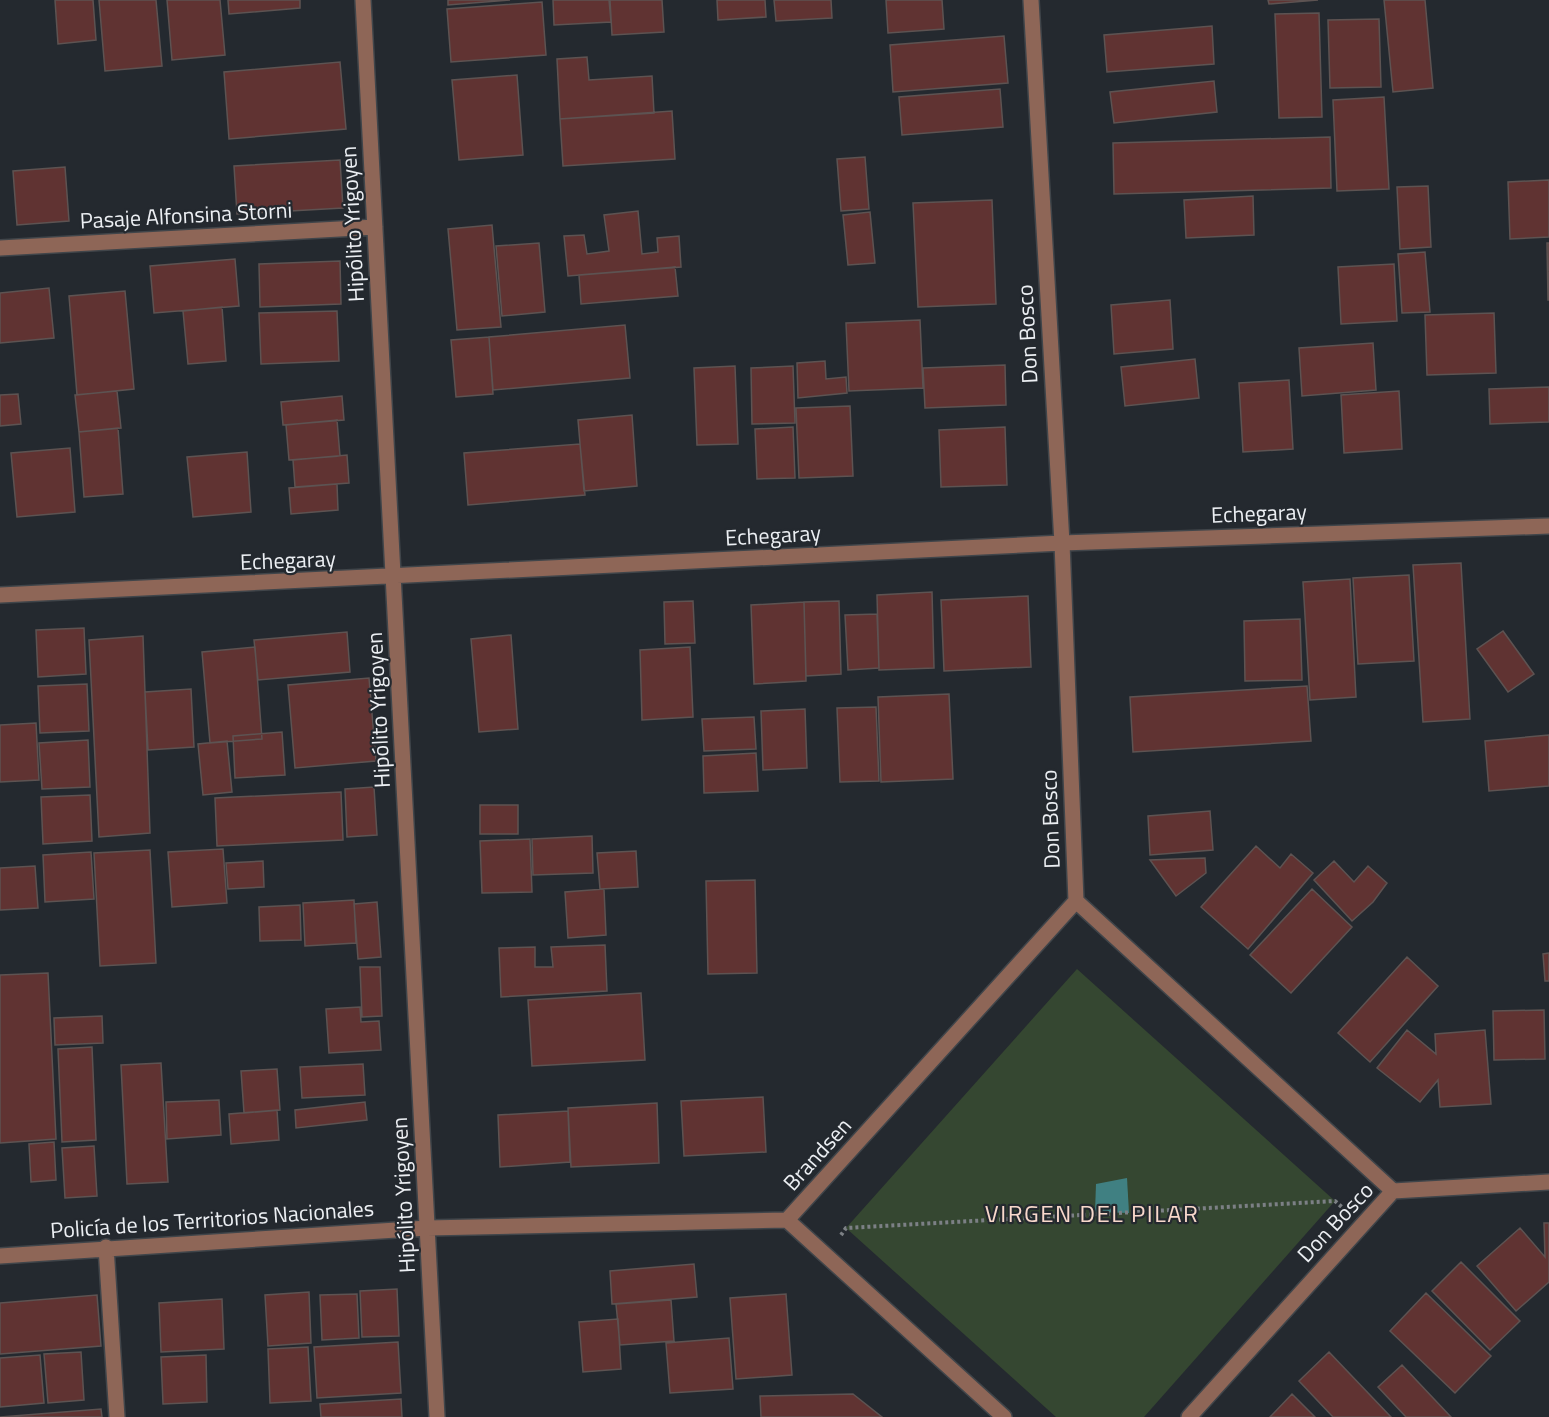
<svg xmlns="http://www.w3.org/2000/svg" width="1549" height="1417" font-family="'Titillium Web',sans-serif">
<style>
.green{fill:#354731}
.water{fill:#408082}
.building{fill:#603332;stroke:#5d5352;stroke-width:1.5}
.lines{fill:none;stroke-linecap:round;stroke-linejoin:round}
.minor-casing{stroke:#40454a;stroke-width:18}
.path{stroke:#7c8085;stroke-width:4;stroke-dasharray:3 3;stroke-linecap:butt}
.minor{stroke:#8e6657;stroke-width:15}
.labels{text-anchor:middle;dominant-baseline:central;stroke-width:4.5;stroke-linejoin:round;paint-order:stroke}
.street-label{font-size:22px;fill:#eceff3;stroke:#24292f}
.neighbourhood-label{font-size:24px;letter-spacing:1.5px;fill:#f8d8cb;stroke:#24292f}
</style>
<rect width="100%" height="100%" fill="#24292f"/>
<path class="green" d="M1077 969 1335 1201 1144 1417H1056L846 1228Z"/>
<path class="water" d="M1127 1178 1129 1213 1095 1212 1096 1184Z"/>
<path class="building" d="M55 0H93L96 40 58 44Z
M99 0H156L162 66 105 71Z
M167 0H220L225 55 172 60Z
M228 0H300V8L229 14Z
M448 0H510L448 5Z
M553 0H609L611 22 554 25Z
M610 0H662L664 32 612 35Z
M717 0H765L766 17 718 20Z
M774 0H831L832 18 776 21Z
M886 0H942L944 29 888 33Z
M1268 0H1318L1269 4Z
M1384 0H1425L1433 88 1393 92Z
M542 2 546 55 451 62 447 9Z
M1319 13 1322 117 1279 118 1275 14Z
M1379 19 1381 87 1330 88 1328 20Z
M1212 26 1214 64 1107 72 1104 35Z
M1004 36 1008 83 893 92 890 45Z
M587 57 589 80 652 76 654 113 560 119 557 59Z
M340 62 346 129 229 139 224 72Z
M517 75 523 155 459 160 452 80Z
M1214 81 1217 112 1114 123 1110 92Z
M1000 89 1003 127 902 135 899 97Z
M1384 97 1389 189 1337 191 1333 100Z
M672 111 675 159 563 166 560 119Z
M1330 137 1331 188 1114 194 1113 143Z
M865 157 869 209 841 211 837 159Z
M340 160 343 208 237 214 234 166Z
M65 167 69 221 17 225 13 171Z
M1549 180V237L1510 239 1508 182Z
M1428 186 1431 247 1400 249 1397 187Z
M1253 196 1254 235 1186 238 1184 200Z
M992 200 996 304 918 307 913 203Z
M638 211 642 254 658 252 657 238 679 236 681 267 568 276 564 236 584 235 587 254 609 251 604 215Z
M870 212 875 263 848 265 843 215Z
M492 225 501 327 457 330 448 229Z
M539 243 545 312 502 316 496 246Z
M1547 243H1549V300H1548Z
M1425 252 1430 312 1402 313 1398 254Z
M235 259 239 306 154 313 150 266Z
M340 261 341 304 260 307 259 264Z
M1394 264 1397 321 1341 324 1338 267Z
M675 267 678 296 581 304 579 275Z
M49 288 54 338 0 343V293Z
M125 291 134 389 77 395 69 296Z
M1170 300 1173 349 1114 354 1111 305Z
M222 307 226 361 188 364 183 311Z
M337 311 339 361 261 364 259 313Z
M1494 313 1496 373 1427 375 1425 315Z
M920 320 923 388 849 391 846 323Z
M625 325 630 378 493 390 489 337Z
M489 337 493 394 456 397 451 340Z
M1373 343 1376 390 1302 396 1299 348Z
M1195 359 1199 398 1125 406 1121 367Z
M825 361 826 379 846 377 847 393 798 398 797 363Z
M1005 365 1006 405 925 408 923 368Z
M735 366 738 444 697 445 694 368Z
M793 366 795 423 752 424 751 368Z
M1289 380 1293 449 1243 452 1239 383Z
M1549 387V422L1490 424 1489 389Z
M117 391 121 428 79 432 75 395Z
M1399 391 1402 449 1344 453 1341 395Z
M18 394 21 424 0 426V395Z
M342 396 344 420 283 425 281 402Z
M850 406 853 476 799 478 796 408Z
M632 415 637 486 584 491 578 420Z
M337 420 340 456 289 460 286 425Z
M793 427 795 478 757 479 755 429Z
M1005 427 1007 485 941 487 939 430Z
M118 428 123 494 84 497 79 432Z
M580 444 585 495 468 505 464 453Z
M70 448 75 512 17 517 11 453Z
M247 452 251 512 193 517 187 457Z
M347 455 349 483 295 487 293 460Z
M337 484 338 510 291 514 289 488Z
M1461 563 1470 719 1423 722 1413 565Z
M1409 575 1414 661 1358 664 1353 578Z
M1350 579 1356 697 1310 700 1303 582Z
M932 592 934 668 879 670 877 595Z
M1028 596 1031 667 944 671 941 600Z
M693 601 695 643 665 644 664 602Z
M839 601 841 674 806 676 804 602Z
M804 602 806 681 754 684 751 605Z
M877 614 879 668 848 670 845 615Z
M1300 619 1302 680 1245 681 1244 621Z
M84 628 86 674 38 677 36 630Z
M1503 631 1534 674 1508 692 1477 649Z
M347 632 350 672 258 680 254 640Z
M511 635 518 729 479 732 471 639Z
M143 636 150 833 99 837 89 640Z
M255 647 262 739 210 743 202 652Z
M690 647 693 717 642 720 640 650Z
M369 678 376 761 295 768 288 685Z
M87 684 89 731 40 733 38 686Z
M1307 686 1311 741 1133 752 1130 697Z
M191 689 194 747 148 750 145 692Z
M949 694 953 779 881 782 878 697Z
M876 707 879 781 840 782 837 708Z
M805 709 807 768 763 770 761 711Z
M754 717 756 749 704 751 702 719Z
M36 723 39 780 0 782V725Z
M282 732 285 775 235 778 233 736Z
M1549 735V786L1489 791 1485 741Z
M88 740 90 787 42 789 39 743Z
M227 741 232 792 203 795 198 744Z
M756 753 758 791 704 793 703 756Z
M374 787 377 835 347 837 345 789Z
M341 792 343 840 217 846 215 798Z
M90 795 92 841 43 844 41 797Z
M480 805H518V834H480Z
M1210 811 1213 850 1150 855 1148 816Z
M592 836 593 873 533 875 532 839Z
M530 839 532 892 482 893 480 841Z
M1256 846 1280 868 1291 854 1313 873 1248 949 1201 907Z
M223 849 227 903 172 907 168 852Z
M150 850 156 963 100 966 94 853Z
M636 851 638 887 600 889 597 853Z
M91 852 94 899 45 902 43 855Z
M1205 858 1206 873 1176 896 1150 860Z
M263 861 264 887 228 889 226 863Z
M1334 861 1354 882 1368 866 1387 883 1373 902 1352 921 1314 880Z
M35 866 38 908 0 910V868Z
M755 880 757 973 708 974 706 881Z
M604 889 606 935 568 938 565 892Z
M1312 889 1352 927 1291 993 1250 955Z
M354 900 356 943 305 946 303 903Z
M377 902 381 957 358 959 354 904Z
M300 905 301 940 260 941 259 907Z
M605 945 607 991 501 997 499 948 535 947V967H553L551 947Z
M1549 953V981H1545L1543 954Z
M1407 957 1438 986 1370 1062 1338 1033Z
M360 967H380L382 1016 362 1017Z
M48 973 56 1139 0 1143V975Z
M641 993 645 1060 532 1066 528 1000Z
M360 1007 361 1022 379 1021 381 1050 329 1053 326 1009Z
M1544 1010 1545 1059 1494 1060 1493 1011Z
M102 1016 103 1043 55 1045 54 1018Z
M1407 1030 1436 1054 1435 1034 1485 1030 1491 1104 1440 1107 1438 1080 1420 1102 1377 1068Z
M92 1047 96 1140 62 1142 58 1049Z
M161 1063 168 1182 127 1184 121 1065Z
M363 1064 365 1095 302 1098 300 1067Z
M277 1069 280 1110 244 1113 241 1071Z
M763 1097 766 1152 684 1156 681 1101Z
M219 1100 221 1135 167 1139 166 1102Z
M365 1102 367 1120 296 1128 295 1110Z
M657 1103 659 1163 571 1167 568 1108Z
M277 1110 279 1140 231 1144 229 1114Z
M568 1111 570 1162 500 1167 498 1115Z
M54 1142 56 1180 31 1182 29 1144Z
M94 1146 97 1196 65 1198 62 1148Z
M1544 1223H1549V1282L1516 1311 1477 1266 1520 1228 1545 1257Z
M1461 1262 1520 1321 1490 1350 1432 1291Z
M694 1264 697 1297 612 1304 610 1271Z
M397 1289 399 1336 362 1337 360 1291Z
M309 1292 311 1343 268 1346 265 1295Z
M1426 1293 1491 1356 1455 1393 1390 1331Z
M357 1294 359 1338 322 1340 320 1295Z
M786 1294 792 1375 736 1379 730 1298Z
M97 1295 101 1346 0 1354V1303Z
M222 1299 224 1349 161 1352 159 1303Z
M671 1300 674 1341 620 1345 616 1304Z
M618 1319 621 1369 583 1372 579 1322Z
M729 1338 733 1389 670 1393 666 1343Z
M398 1342 401 1393 317 1398 314 1347Z
M308 1347 311 1401 270 1403 268 1349Z
M81 1352 84 1400 48 1403 44 1354Z
M1329 1352 1391 1417H1333L1299 1381Z
M40 1355 44 1403 0 1407V1358Z
M206 1355 207 1402 163 1404 161 1357Z
M1402 1365 1451 1417H1406L1378 1387Z
M853 1394 882 1417H761L760 1396Z
M1292 1394 1315 1417H1270Z
M401 1399 402 1417H321L320 1404Z
M101 1409 102 1417H0Z"/>
<g class="lines">
<defs>
<path id="minor" d="M363 0 437 1417
M1031 0 1062 543 1076 901 1393 1191 1189 1417
M0 248 375 227
M0 595 1062 543 1549 526
M1393 1191 1549 1182
M106 1247 117 1417
M0 1256 427 1228 787 1220
M1004 1417 787 1220 1076 901"/>
</defs>
<use href="#minor" class="minor-casing"/>
<path class="path" d="M841 1235 846 1228 1335 1201 1343 1208"/>
<use href="#minor" class="minor"/>
</g>
<g class="labels">
<g class="street-label">
<text transform="translate(186 215) rotate(-3)">Pasaje Alfonsina Storni</text>
<text transform="translate(352 224) rotate(-93)">Hipólito Yrigoyen</text>
<text transform="translate(1027 334) rotate(-93)">Don Bosco</text>
<text transform="translate(1259 513) rotate(-2)">Echegaray</text>
<text transform="translate(773 535) rotate(-3)">Echegaray</text>
<text transform="translate(288 560) rotate(-2)">Echegaray</text>
<text transform="translate(378 710) rotate(-93)">Hipólito Yrigoyen</text>
<text transform="translate(1050 819) rotate(-92)">Don Bosco</text>
<text transform="translate(817 1154) rotate(-48)">Brandsen</text>
<text transform="translate(403 1195) rotate(-93)">Hipólito Yrigoyen</text>
<text transform="translate(212 1219) rotate(-4)">Policía de los Territorios Nacionales</text>
<text transform="translate(1335 1222) rotate(-47)">Don Bosco</text>
</g>
<g class="neighbourhood-label">
<text x="1092" y="1213">VIRGEN DEL PILAR</text>
</g>
</g>
</svg>
